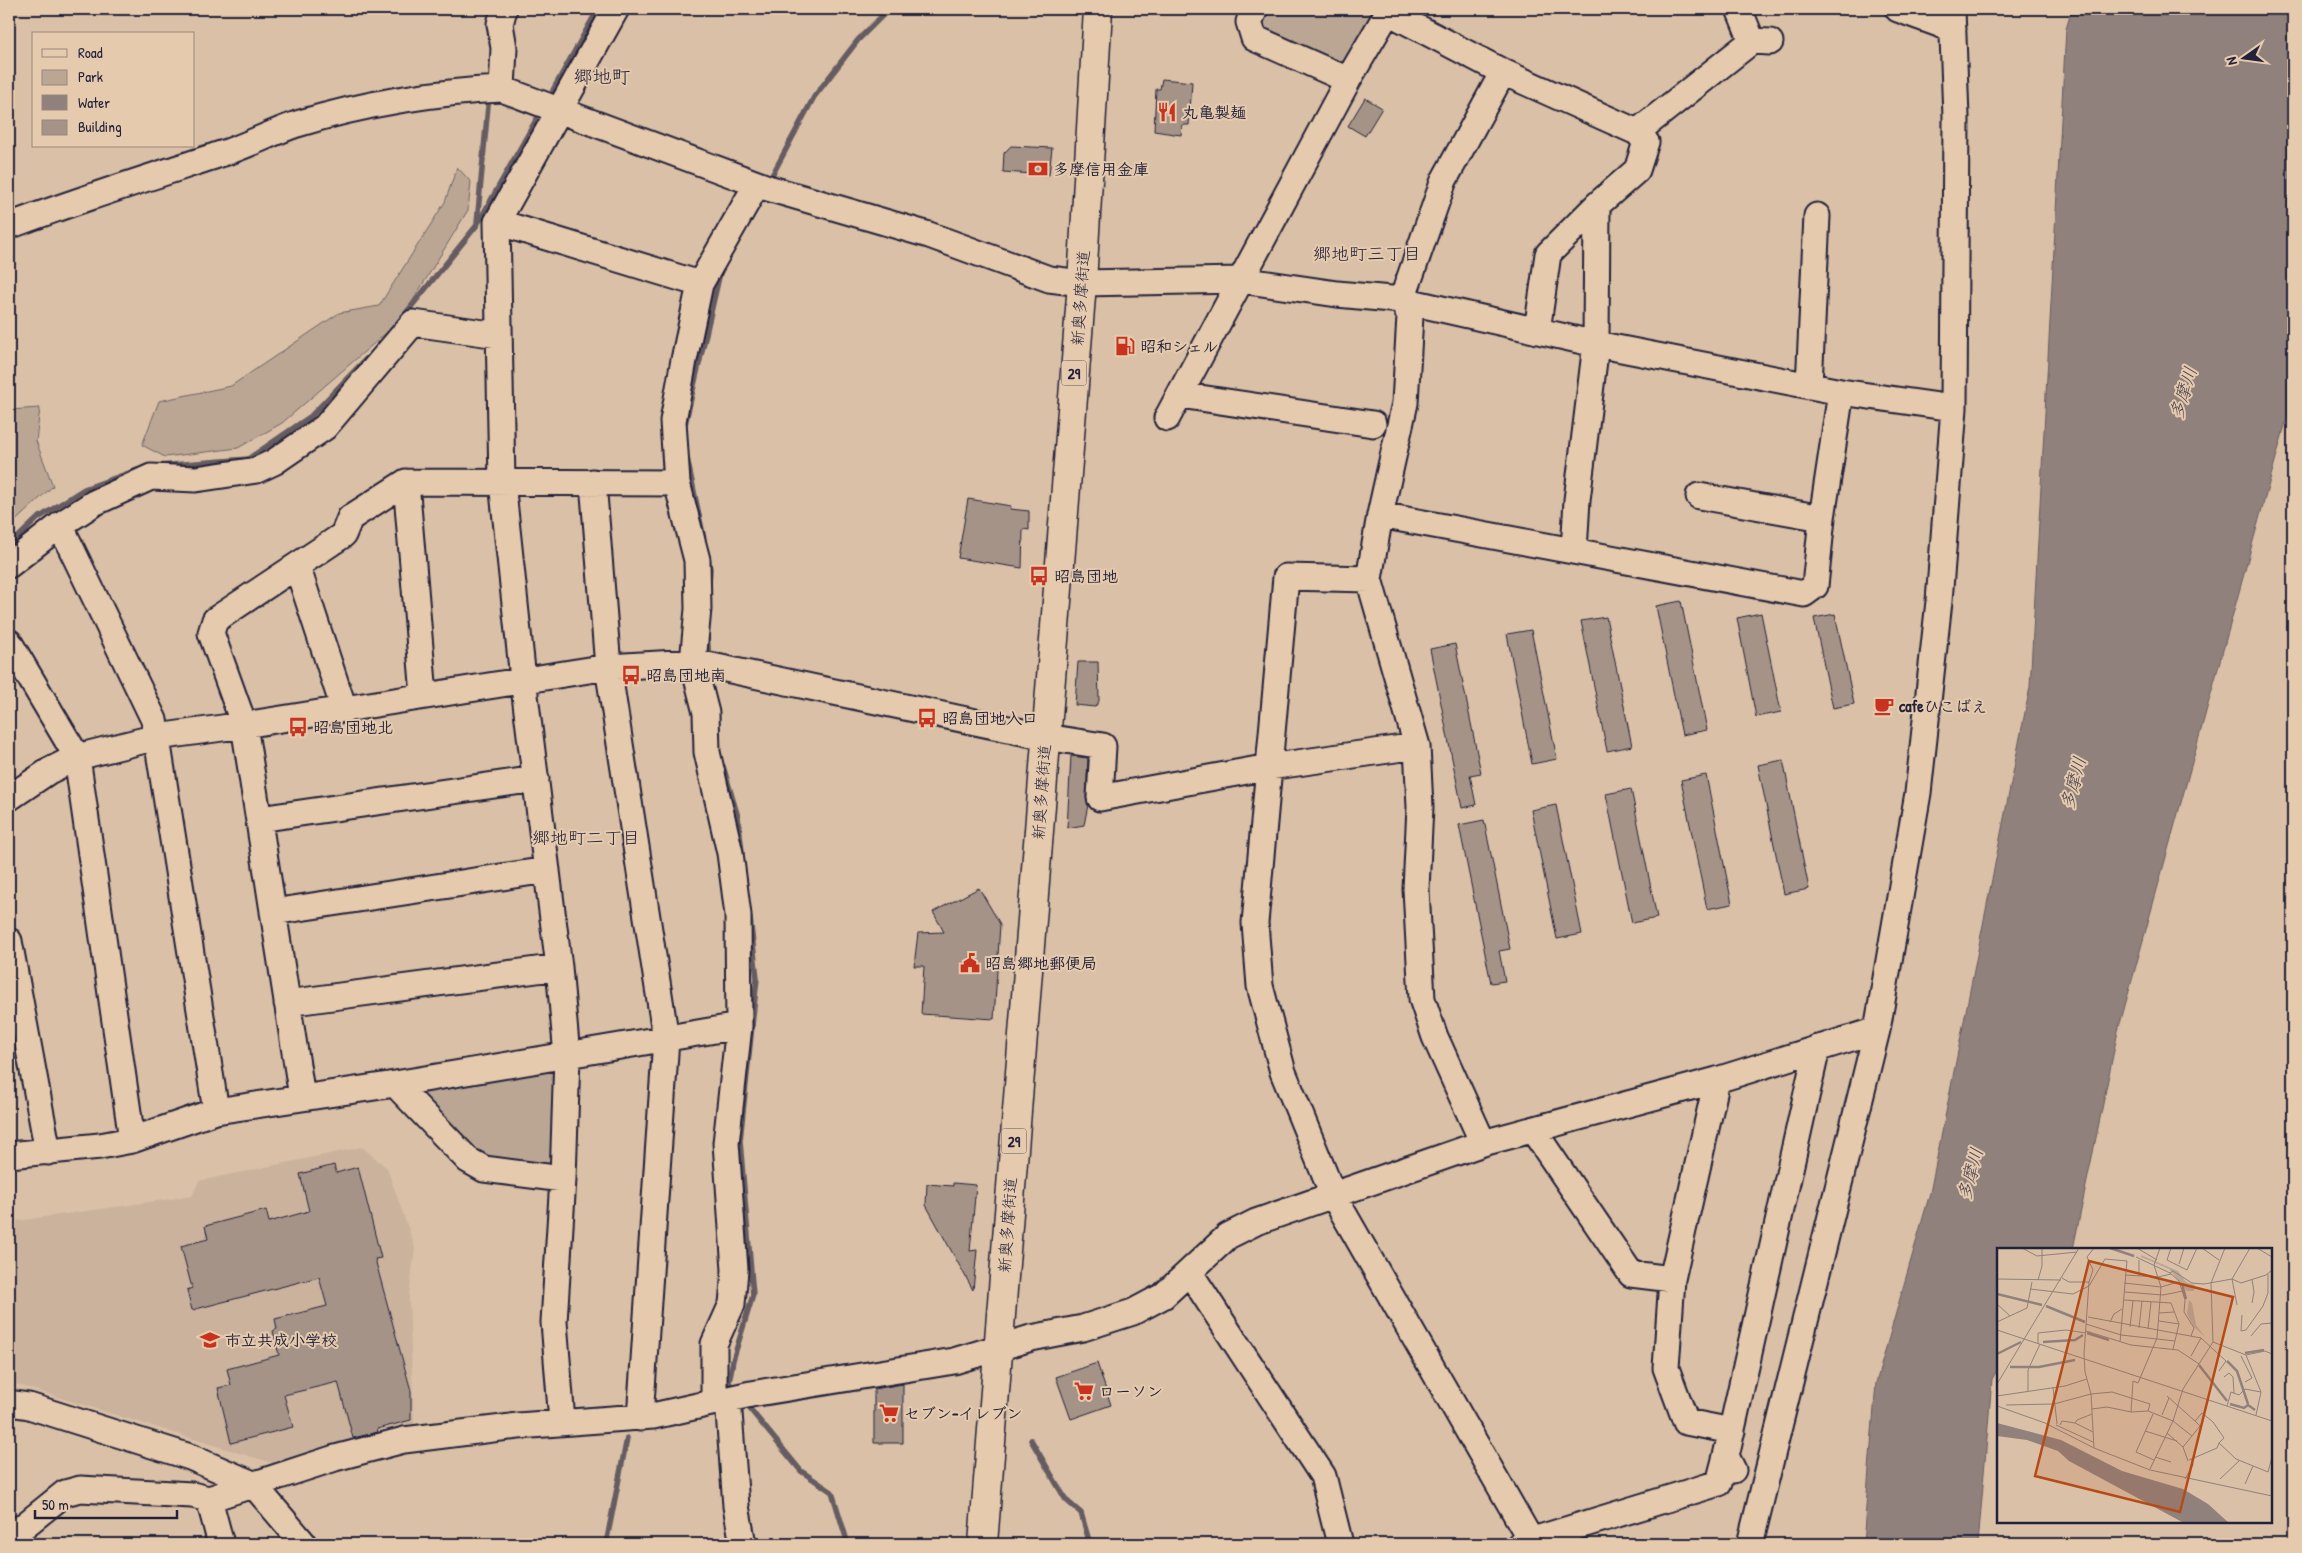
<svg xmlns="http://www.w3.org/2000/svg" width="2302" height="1553" font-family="'Patrick Hand','Klee One',sans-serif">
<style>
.built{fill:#cab29d}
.green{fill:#bba694;stroke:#6e6468}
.water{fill:#91817c;stroke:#655b62}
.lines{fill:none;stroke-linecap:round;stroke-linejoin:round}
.stream{stroke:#655b62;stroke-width:5.5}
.building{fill:#a69388;stroke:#22223b}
.minor-casing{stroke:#22223b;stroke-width:29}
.major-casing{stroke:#22223b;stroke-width:31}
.minor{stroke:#e6caad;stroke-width:25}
.major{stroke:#e6caad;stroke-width:28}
.labels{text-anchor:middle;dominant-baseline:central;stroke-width:4;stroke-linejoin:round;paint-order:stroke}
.shield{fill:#e6caad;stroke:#5d545d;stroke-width:1}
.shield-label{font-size:15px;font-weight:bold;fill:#22223b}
.poi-label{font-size:16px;font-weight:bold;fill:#22223b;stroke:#e6caad;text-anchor:start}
.street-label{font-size:16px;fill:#22223b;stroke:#e6caad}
.neighbourhood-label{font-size:18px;fill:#22223b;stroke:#e6caad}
.water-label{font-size:18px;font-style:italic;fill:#433e4e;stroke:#e6caad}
.quarter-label{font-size:19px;fill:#22223b;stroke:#e6caad}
.inset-river{fill:none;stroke:#91817c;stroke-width:2.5}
.inset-road{fill:none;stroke:#90817b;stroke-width:1}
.view{fill:#b64b18;fill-opacity:0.15;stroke:#b64b18;stroke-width:2.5}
.inset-edge{fill:none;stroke:#22223b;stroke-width:2.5}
</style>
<rect width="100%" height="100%" fill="#dac0a6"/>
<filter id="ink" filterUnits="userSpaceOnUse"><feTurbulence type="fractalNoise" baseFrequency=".02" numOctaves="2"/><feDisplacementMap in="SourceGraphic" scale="10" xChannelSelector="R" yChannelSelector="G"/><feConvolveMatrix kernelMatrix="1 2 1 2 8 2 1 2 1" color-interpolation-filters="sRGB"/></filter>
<g filter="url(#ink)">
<path class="built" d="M362 1147 387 1168 415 1248 409 1297 414 1426 272 1463 9 1382V1222L192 1196 199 1181Z"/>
<path class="green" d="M1264 9H1374L1344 67 1261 30Z
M457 167 471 182 468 210 401 320 282 423 238 448 165 457 142 445 159 401 231 386 339 313 379 306 445 202Z
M40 408 36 441 53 486 9 527V410Z
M546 1068 557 1075 554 1169 487 1163 417 1091Z"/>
<path class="water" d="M2072 9H2293V385L2290 407 2118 1031 2073 1249H1998V1369L1992 1379 1978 1544H1863L1876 1383 1930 1193 2030 687 2066 29Z"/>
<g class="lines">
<path class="stream" d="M553 90 598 9
M768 183 814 97 858 40 889 9
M477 223 489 95
M402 318 477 225 536 120
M684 429 720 273
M687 458 704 539
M158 466 248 459 311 416 366 359
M9 546 37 519 84 489 137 470
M708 558 710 569 709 584
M707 635 709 658
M723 766 738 817 742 852
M736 1392 729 1383 733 1360 753 1295 740 1141 757 978 750 918
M745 1403 801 1471 832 1492 848 1544
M1031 1440 1066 1500 1081 1513 1090 1544
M606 1544 627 1438"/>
</g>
<path class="building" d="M1162 79 1192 82 1189 125H1182L1181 135 1154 131 1156 89H1160Z
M1365 98 1382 108 1365 136 1348 126Z
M1011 146 1052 148 1049 175 1003 172 1004 153Z
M968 499 1011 506 1010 509 1029 511V530L1023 529 1022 568 958 558Z
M1681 601 1707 730 1682 735 1656 606Z
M1761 613 1781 712 1756 717 1737 618Z
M1835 614 1854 704 1833 708 1814 618Z
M1606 617 1632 746 1607 751 1581 621Z
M1531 630 1557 759 1532 764 1507 634Z
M1455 644 1481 773 1470 775 1476 805 1462 808 1430 649Z
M1078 662H1098L1099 701 1095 707 1075 705Z
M1071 756 1088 758 1086 797 1088 805 1084 825 1067 828Z
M1783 760 1809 889 1784 894 1758 765Z
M1706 775 1732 904 1707 909 1681 780Z
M1631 789 1657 918 1632 923 1606 794Z
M1556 805 1582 934 1557 939 1531 810Z
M1484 820 1510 949 1499 951 1505 981 1491 983 1459 825Z
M979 888 1000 924 994 1019 921 1014 924 966H914L918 933 944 932 933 912Z
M334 1165 336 1173 358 1167 381 1258 375 1259 411 1391V1420L377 1429 378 1432 353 1438 338 1382 284 1395 293 1427 231 1443 218 1388 231 1385 227 1369 279 1355 273 1331 277 1329 275 1319 327 1306 319 1277 192 1310 187 1290 192 1288 181 1246 208 1239 205 1226 266 1210 269 1222 309 1211 300 1174Z
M953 1183 976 1185 970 1251 977 1250 973 1290 926 1205 927 1184 953 1186Z
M1097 1363 1111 1405 1071 1419 1056 1377Z
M903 1384V1443H874V1389Z"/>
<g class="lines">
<defs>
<path id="minor" d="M1739 9 1752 41
M1898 9 1953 29
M1348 80 1388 12 1503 72
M502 89 504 48 500 24 504 9
M1637 132 1752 41 1770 42
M497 222 700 284
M9 226C80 199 154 176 227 152 251 144 273 132 297 124 363 104 433 92 502 89L768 188 929 235 1049 279 1082 283 1241 280 1337 294 1402 300 1596 344 1841 392 1946 407
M1809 386 1817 216
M1180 395 1373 424
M1167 418 1348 80 1254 38 1249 22 1255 9
M406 482 424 695
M593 482 608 667 666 1039 640 1418
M1699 496 1822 518
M1380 515 1804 594 1815 586 1822 518 1841 392
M60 525 154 720 216 1111
M1574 551 1577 500 1596 344 1597 205
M9 565 60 525 94 503 151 477 196 479 257 470 274 462 325 427 413 323 498 335
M297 566 344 709
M1369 579 1286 577 1255 923 1260 986 1283 1072 1333 1195 1533 1544
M9 642 77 757 132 1140
M9 798 49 771 77 757 157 737 244 725 608 667 693 662 1046 737 1103 746 1100 798 1269 767 1417 746
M259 819 536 779
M273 912 547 870
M9 941 48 1152
M287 1003 559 967
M395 1084 468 1160 484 1169 563 1179
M302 1097 244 725 211 633 215 620 343 535 350 518 406 482 677 483
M1533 1130 1631 1274 1672 1279 1717 1080
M1483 1143 1435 1037 1422 999 1416 889 1420 807 1417 746 1369 579 1380 515 1405 403 1410 316 1402 300 1444 180 1503 72 1637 132 1646 142 1637 170 1597 205 1548 254 1537 331
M9 1155 100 1146 132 1140 216 1111 395 1084 739 1026
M1190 1273 1323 1476 1340 1544
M1672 1279 1666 1368 1686 1422 1732 1431
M728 1399 736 1506 743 1544
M714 1402V1344L732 1304 735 1270 726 1143 739 1026 738 915 730 853 707 752 706 713 693 662 698 609 697 560 677 483 673 421 684 360 700 284 757 184
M9 1403 29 1406 190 1457 253 1484 304 1544
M562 1422 554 1322 563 1179 567 1056 559 967 523 679 502 482 497 222 616 9
M1733 1470 1726 1456 1817 1048
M209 1499 221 1544
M9 1538 65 1493 80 1489 192 1495 209 1499 335 1458 404 1440 518 1426 653 1416 751 1394 954 1361 1031 1338 1083 1328 1133 1312 1163 1296 1228 1236 1256 1222 1483 1143 1717 1080 1877 1030
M1520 1544 1719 1483 1726 1456
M1750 1544 1877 1030 1918 793 1939 601 1954 408 1956 117 1952 9"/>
<path id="major" d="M983 1544 1082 283 1098 9"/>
</defs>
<use href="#minor" class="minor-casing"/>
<use href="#major" class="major-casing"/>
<use href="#minor" class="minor"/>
<use href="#major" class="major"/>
</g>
</g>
<defs>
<symbol id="restaurant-bare" viewBox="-9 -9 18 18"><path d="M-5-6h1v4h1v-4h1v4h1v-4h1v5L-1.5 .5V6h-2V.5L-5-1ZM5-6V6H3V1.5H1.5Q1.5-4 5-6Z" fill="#c8321e" stroke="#e6caad" stroke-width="2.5" paint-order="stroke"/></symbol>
<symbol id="bank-bare" viewBox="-9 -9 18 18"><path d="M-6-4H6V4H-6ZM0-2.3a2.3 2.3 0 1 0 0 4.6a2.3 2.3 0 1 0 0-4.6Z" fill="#c8321e" stroke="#e6caad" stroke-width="2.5" paint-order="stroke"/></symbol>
<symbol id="fuel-bare" viewBox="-9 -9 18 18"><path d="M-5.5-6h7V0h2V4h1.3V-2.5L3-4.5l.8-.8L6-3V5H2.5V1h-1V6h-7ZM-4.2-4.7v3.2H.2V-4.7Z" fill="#c8321e" stroke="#e6caad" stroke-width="2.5" paint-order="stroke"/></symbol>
<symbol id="bus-bare" viewBox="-9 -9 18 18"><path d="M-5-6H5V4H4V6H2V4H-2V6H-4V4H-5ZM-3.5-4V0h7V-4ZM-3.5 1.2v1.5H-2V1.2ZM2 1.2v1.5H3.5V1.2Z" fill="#c8321e" stroke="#e6caad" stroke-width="2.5" paint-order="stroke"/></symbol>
<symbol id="cafe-bare" viewBox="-9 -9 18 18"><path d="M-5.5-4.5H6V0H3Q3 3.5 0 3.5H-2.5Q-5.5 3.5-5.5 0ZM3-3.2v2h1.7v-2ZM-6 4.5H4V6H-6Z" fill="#c8321e" stroke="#e6caad" stroke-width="2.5" paint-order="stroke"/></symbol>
<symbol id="civic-bare" viewBox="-9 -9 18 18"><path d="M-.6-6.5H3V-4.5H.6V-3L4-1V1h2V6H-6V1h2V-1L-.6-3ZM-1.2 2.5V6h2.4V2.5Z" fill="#c8321e" stroke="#e6caad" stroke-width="2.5" paint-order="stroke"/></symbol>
<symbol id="school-bare" viewBox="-9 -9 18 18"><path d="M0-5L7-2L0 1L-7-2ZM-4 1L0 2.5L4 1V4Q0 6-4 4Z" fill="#c8321e" stroke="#e6caad" stroke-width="2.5" paint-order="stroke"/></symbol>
<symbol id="supermarket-bare" viewBox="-9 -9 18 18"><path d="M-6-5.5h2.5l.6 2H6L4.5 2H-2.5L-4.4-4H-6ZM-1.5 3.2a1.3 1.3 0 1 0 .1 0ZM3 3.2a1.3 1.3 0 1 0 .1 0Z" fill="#c8321e" stroke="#e6caad" stroke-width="2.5" paint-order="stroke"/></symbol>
</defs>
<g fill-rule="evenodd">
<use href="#restaurant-bare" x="1153" y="98" width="28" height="28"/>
<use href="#bank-bare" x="1024" y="155" width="28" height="28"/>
<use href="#fuel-bare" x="1111" y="332" width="28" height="28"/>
<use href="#bus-bare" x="1025" y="562" width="28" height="28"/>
<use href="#bus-bare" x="617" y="661" width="28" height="28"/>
<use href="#cafe-bare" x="1870" y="692" width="28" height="28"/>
<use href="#bus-bare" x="913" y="704" width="28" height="28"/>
<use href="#bus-bare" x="284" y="713" width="28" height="28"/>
<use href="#civic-bare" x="956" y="949" width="28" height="28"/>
<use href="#school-bare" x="196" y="1326" width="28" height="28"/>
<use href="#supermarket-bare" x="1070" y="1377" width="28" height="28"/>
<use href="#supermarket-bare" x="875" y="1399" width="28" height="28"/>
</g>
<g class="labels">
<g class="shield">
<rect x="1061.5" y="360.5" width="25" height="25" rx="4"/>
<rect x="1001.5" y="1128.5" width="25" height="25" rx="4"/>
</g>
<g class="shield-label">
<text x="1074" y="373">29</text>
<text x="1014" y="1141">29</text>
</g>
<g class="poi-label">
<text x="1182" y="112">丸亀製麺</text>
<text x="1053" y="169">多摩信用金庫</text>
<text x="1140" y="346">昭和シェル</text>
<text x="1054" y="576">昭島団地</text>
<text x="646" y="675">昭島団地南</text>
<text x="1899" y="706">cafeひこばえ</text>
<text x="942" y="718">昭島団地入口</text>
<text x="313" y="727">昭島団地北</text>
<text x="985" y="963">昭島郷地郵便局</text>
<text x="225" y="1340">市立共成小学校</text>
<text x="1099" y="1391">ローソン</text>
<text x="904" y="1413">セブン-イレブン</text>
</g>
<g class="street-label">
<text transform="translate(1080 298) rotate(-86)">新奥多摩街道</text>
<text transform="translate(1041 792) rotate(-86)">新奥多摩街道</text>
<text transform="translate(1007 1225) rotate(-86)">新奥多摩街道</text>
</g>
<g class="neighbourhood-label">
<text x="1367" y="253">郷地町三丁目</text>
<text x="586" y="837">郷地町二丁目</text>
</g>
<g class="water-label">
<text transform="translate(2183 393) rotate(-73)">多摩川</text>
<text transform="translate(2073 783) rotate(-75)">多摩川</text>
<text transform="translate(1970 1174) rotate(-75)">多摩川</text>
</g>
<g class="quarter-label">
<text x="602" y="76">郷地町</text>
</g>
</g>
<g transform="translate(1997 1248)">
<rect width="275" height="275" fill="#dac0a6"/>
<path d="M144 7 181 23 189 34 198 37 197 43H190L172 21 144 9ZM192 52 195 55 199 77 208 89 197 79 190 66Z" fill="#bba694"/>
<path d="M0 175 64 192 125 223 186 241 211 256 232 275H187L72 213 61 203 30 192 0 188Z" fill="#91817c"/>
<path class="inset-river" d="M113 0 137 8M185 36 189 51M0 46 45 57M49 58 88 74M90 85 112 92M46 94 78 92 86 87M248 105 267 102M0 106 24 94M230 113 240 123 251 156M202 117 230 153M13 119H42L78 112M233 156 247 160 251 157 258 162"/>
<path class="inset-road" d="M25 0 40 8 80 4M140 0 160 12M174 0 170 12 190 22 200 0M205 0 222 12M260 0 275 9M139 9 173 25 182 33 188 52 187 64 197 80 194 88M182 16 187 0M173 25 176 23 195 35 207 36 235 31 244 35 269 27 275 22M128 27 161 29 174 26M142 28V12M65 30 72 34H92M0 31 64 32M41 32 45 18V0M127 35 164 39 181 34M33 41 76 46 92 38 108 11 130 13 123 94M128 44 166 47 186 43M127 52 174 55 182 76 176 101M255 55 257 44 255 31M0 56 13 68M240 57 235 31 253 0M162 65 177 64M245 67 244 83 249 82 266 58 271 45V26M91 69 204 90 229 113 222 123M162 73 182 76M0 74 30 60 35 34M113 74 117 66 125 61M89 76 124 87 178 93M133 79 136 53M142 80 145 53M151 81 154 54M0 82 275 173M89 83 134 97 181 102 202 116M254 88 264 76 275 75M216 94 249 107M41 96V85L69 82 89 85M194 108 204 90M244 108 255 130 248 134M227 129 232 125 236 129 237 145M0 136 82 0M56 139 60 176M31 143V122L43 96M0 148 68 138 90 131M170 148 198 173 205 165 216 174 227 190 222 195M9 157 57 156 94 146 115 144 153 156 151 163M0 158 48 175 97 200 153 222 275 248M230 158 234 144 242 147 248 141 264 144M95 161 110 159 134 164 151 163 176 173 195 188 186 199M134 164 136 133 141 135 160 90 164 39 157 17 163 0M95 166 80 172 78 175 96 184M156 166 139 204 157 212M165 167 172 150M259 167 264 144 249 107 268 103 275 106M59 177 96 194M63 177 65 173 78 175M148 183 180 193M170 185 186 199 191 213M195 188 203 178 198 173M97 200 94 146 88 124 87 106 92 34 96 22 90 9 97 0M158 209 174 214M192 212 220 200 222 195 239 211 271 224 275 209M153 221 176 173 186 141 216 94 214 35 228 0M188 231 196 217 195 211M223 231 242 213M248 236 256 218"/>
<path class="view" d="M92 13 236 49 183 264 38 228Z"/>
<rect width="275" height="275" class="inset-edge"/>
</g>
<rect width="2302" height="1553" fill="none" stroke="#e6caad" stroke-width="30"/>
<rect x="15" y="15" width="2272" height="1523" fill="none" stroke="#22223b" stroke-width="2" filter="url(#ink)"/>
<rect x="32" y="32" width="162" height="115" fill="#e6caad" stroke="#98877f"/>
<rect x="42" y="49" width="25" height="8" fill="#e6caad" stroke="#98877f"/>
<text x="78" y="58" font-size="15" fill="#22223b">Road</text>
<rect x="42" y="70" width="25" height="15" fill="#bba694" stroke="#98877f"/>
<text x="78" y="82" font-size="15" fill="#22223b">Park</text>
<rect x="42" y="95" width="25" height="15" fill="#91817c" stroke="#98877f"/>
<text x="78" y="108" font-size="15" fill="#22223b">Water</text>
<rect x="42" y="120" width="25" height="15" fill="#a69388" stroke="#98877f"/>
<text x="78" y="132" font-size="15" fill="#22223b">Building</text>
<g transform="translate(2244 58) rotate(256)" stroke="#e6caad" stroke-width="4" paint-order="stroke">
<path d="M0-4L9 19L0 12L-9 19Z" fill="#22223b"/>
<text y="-8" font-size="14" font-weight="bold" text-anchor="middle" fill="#22223b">N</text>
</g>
<path d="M35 1510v8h142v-8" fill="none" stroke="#22223b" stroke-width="2.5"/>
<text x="42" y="1510" font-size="15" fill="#22223b" stroke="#e6caad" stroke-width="4" paint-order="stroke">50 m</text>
</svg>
